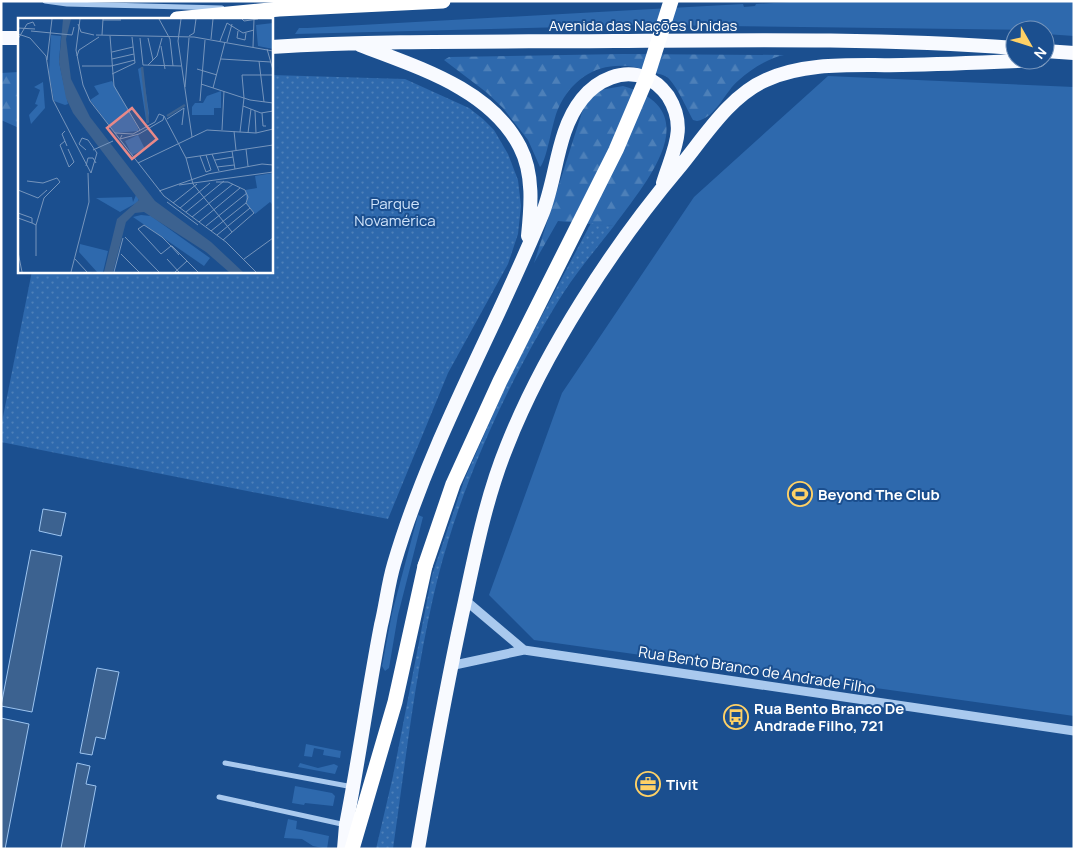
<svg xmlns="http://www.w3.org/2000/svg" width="1075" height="850" font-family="Manrope,sans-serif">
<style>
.grass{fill:#2e69ad}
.forest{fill:url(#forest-firs)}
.park{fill:url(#park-dots)}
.water{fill:#3c6290;stroke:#9cc4f0}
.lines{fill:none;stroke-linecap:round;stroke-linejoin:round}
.minor{stroke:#a9c9ee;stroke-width:5}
.tertiary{stroke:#a9c9ee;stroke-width:9}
.trunk{stroke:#f8faff;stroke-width:14}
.motorway{stroke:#fff;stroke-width:15}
.motorway-bridge{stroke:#fff;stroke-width:15}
.labels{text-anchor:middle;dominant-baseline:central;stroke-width:4;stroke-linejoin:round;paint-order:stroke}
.street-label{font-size:15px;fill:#fff;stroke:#1b4f8f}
.park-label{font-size:15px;fill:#cfe3fa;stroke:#1b4f8f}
.poi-label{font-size:15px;font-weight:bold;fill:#fff;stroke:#1b4f8f;text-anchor:start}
.inset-river{fill:none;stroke:#3c6290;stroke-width:2.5}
.inset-road{fill:none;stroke:#7695bc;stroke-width:1}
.view{fill:#e88989;fill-opacity:0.15;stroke:#e88989;stroke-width:2.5}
.inset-edge{fill:none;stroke:#fff;stroke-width:2.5}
</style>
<defs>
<pattern id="forest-firs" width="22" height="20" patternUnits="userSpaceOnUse" patternTransform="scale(1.25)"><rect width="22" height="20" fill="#2e69ad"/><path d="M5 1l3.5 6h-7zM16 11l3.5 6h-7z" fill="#4d80b9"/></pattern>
<pattern id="park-dots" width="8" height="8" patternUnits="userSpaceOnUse" patternTransform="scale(1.25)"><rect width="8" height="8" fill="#2e69ad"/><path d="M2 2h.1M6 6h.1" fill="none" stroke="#4d80b9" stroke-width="1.8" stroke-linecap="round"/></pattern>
</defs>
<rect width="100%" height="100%" fill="#1b4f8f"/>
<path class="grass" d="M805 1H1074V36L1045 34V30L644 25 295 34 299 28H307L743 4 744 7 755 6 756 4Z
M828 76 1074 87V716L534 640 489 595 562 393 694 197Z
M418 515 423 517 398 615 389 668 385 671 382 666 392 613Z
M306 744 341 751 340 758 323 755 324 750 314 748 312 757 304 756Z
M300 763 318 768 334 764 338 766 335 774 298 767Z
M295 786 332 793 335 796 333 806 305 803 304 805 292 803Z
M288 819 297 821 296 829 329 836 327 849 313 846 302 839 284 838Z"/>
<path class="forest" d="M623 54 784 55C769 58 751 69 739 80 725 91 716 118 697 121L693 120C687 109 676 84 667 77 662 74 654 73 649 71 610 57 575 71 558 109 552 122 547 161 540 167L528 140 503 108 486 92 444 60 449 57Z
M19 72V128L1 120V73Z
M623 86C710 111 645 183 614 226L558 221 534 263 584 106 600 90Z"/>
<path class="park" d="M271 75 405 79 469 108 483 119 494 130 508 154 518 180 521 206 518 234 508 264 448 373 388 519 1 442V427L32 271H271Z
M591 223 614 226C597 248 579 269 564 292 510 377 463 480 438 577 416 666 406 758 393 849H376L393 776 432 575 465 478 512 372Z"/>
<path class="water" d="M43 509 66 513 61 536 39 531Z
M31 550 62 556 32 712 1 706Z
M97 668 119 672 105 739 96 737 92 755 80 753Z
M1 718 29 724 5 849H1Z
M77 763 90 766 86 784 96 786 84 849H63L61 848Z"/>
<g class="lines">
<path class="minor" d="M45 1 67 4 222 8
M225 763 353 787
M219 797 346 825"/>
<path class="tertiary" d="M465 600 524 650
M450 666 524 650 1074 731"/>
<path class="trunk" d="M1 38H19
M360 45C416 67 490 88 520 147 534 174 531 207 528 236
M271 47C386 40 500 42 615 41 748 40 882 38 1015 48
M1045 51 1074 53
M344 849 346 825C359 759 368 692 381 625 386 605 388 584 394 564 430 441 495 330 543 212 557 176 557 130 582 99 597 80 623 68 646 78 655 81 662 88 668 96 688 128 673 150 663 183
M418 849C432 766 447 683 465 601 476 549 487 495 507 446 544 352 613 246 678 169 703 139 729 96 766 80 808 61 857 66 902 65 948 64 993 62 1039 60"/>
<path class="motorway" d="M177 19 279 9 443 1
M352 849 395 702 425 566"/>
<path class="motorway-bridge" d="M425 566 453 484 500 381 616 150 647 77 671 1"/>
</g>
<defs>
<symbol id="stadium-ring" viewBox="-11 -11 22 22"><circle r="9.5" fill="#1b4f8f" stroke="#ffd166" stroke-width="1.5"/><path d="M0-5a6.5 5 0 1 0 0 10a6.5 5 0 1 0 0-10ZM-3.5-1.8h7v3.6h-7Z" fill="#ffd166"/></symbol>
<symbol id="bus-ring" viewBox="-11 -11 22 22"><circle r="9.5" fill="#1b4f8f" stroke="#ffd166" stroke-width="1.5"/><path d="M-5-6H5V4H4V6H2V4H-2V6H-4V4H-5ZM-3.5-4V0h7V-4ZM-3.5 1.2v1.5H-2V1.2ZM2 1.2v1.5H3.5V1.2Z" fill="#ffd166"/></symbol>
<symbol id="office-ring" viewBox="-11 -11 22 22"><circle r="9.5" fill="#1b4f8f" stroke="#ffd166" stroke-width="1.5"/><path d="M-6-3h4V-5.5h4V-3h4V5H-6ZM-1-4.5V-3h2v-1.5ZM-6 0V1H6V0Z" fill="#ffd166"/></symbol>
</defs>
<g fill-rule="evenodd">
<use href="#stadium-ring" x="786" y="480" width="28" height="28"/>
<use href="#bus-ring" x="722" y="703" width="28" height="28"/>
<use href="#office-ring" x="634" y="770" width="28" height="28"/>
</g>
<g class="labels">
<g class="street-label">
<text x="643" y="25">Avenida das Nações Unidas</text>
<text transform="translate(757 670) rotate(9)">Rua Bento Branco de Andrade Filho</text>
</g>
<g class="park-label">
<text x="395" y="203">Parque<tspan x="395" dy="17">Novamérica</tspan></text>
</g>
<g class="poi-label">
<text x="818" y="494">Beyond The Club</text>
<text x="754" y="708">Rua Bento Branco De<tspan x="754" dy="17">Andrade Filho, 721</tspan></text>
<text x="666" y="784">Tivit</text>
</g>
</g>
<g transform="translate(18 18)">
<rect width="255" height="255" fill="#1b4f8f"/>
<path d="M255 5V31L240 28 238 7ZM94 63 120 110V113L97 115 72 82 81 76 76 68ZM255 155V187L252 184 237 196 229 186 227 172 239 170 237 158ZM123 197 133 198 192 240 186 248 115 199Z" fill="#2e69ad"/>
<path d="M124 49 131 95 129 108 120 51ZM203 73V90H196V97H174V89L177 85H185L189 78ZM62 226 90 233 85 254H79L61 234Z" fill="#2e69ad"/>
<path d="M33 17 43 18 41 44 50 86 47 87 36 83 31 55ZM25 64 27 90 13 106 11 97 20 87 17 86 22 72 16 69ZM120 117 127 131 114 137 107 123ZM118 177 121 180 120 184 102 194 78 180 114 179 115 184Z" fill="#2e69ad"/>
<path d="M45 1H53L48 21 53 61 72 99 137 183 193 224 225 254H211L188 234 126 194 117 195 108 204 95 254H86L99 201 121 182 55 95 48 80 41 44Z" fill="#3c6290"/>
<path class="inset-river" d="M124 49 130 105M149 98 167 87"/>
<path class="inset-road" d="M62 1 58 32 65 67 72 83 146 178 208 224 238 254M141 1 152 21 155 48M163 1 160 23 174 119M224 1 226 3 240 1M85 2H103M60 6 63 14 76 17M0 10 17 11M13 13 54 17 56 9M220 13 219 20 227 22 228 15M0 16 12 20 28 38 35 82 73 155 79 135 70 122 64 120 61 126 68 132M78 17 176 19 255 33M84 17 85 1M92 18 96 68 122 112M171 18 176 15 178 1M122 20 125 47 163 48M130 20 135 42M0 21 9 6 15 4 17 8M193 21 195 1M202 23 209 5 225 15 236 12M209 24 214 6M143 28 147 51M235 29 236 1M249 31 255 52M94 34 115 29M59 38 61 32 81 19M94 41 116 36M203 41 253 44M29 42 34 1M241 43 246 84M130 47 139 38 144 20M64 48H93L117 42M179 51 199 57M94 56 117 45 114 19M183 66 232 82 255 85M167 69 171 20M195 70 207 24M182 83 187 22M225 88 243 95 255 93M237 93 238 115M244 95 245 108H248M146 98 168 140 175 166 214 214M149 101 166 90 164 107M204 112 206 73M47 113 44 116 49 128M216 113 218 132M222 114 226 80 224 57H255M97 115 115 116 137 104 141 96 146 98 145 102 121 116 102 121 104 117M230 115 233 91M47 123 42 127 51 149 56 144 50 131M228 131 230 148M75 132 95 123M214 133 217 151M194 136 201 153M182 138 188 154 193 152 188 137M168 140 255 127M197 142 215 139M120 145 189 112 238 115 255 111M68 148 70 140H75L78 145M199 149 216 147M9 163 25 165 39 160 42 164 26 180 18 207M198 164H210L227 172 230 179 228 185 236 195 205 222M161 167 255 154M0 172 20 180 29 172M141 173 190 156 244 146 255 147M149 184 180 207M155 185 179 166M162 190 192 165M168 194 206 163M0 195 14 200V205L0 200M174 199 215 166M181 204 222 170M14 205 18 207V238M188 208 229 175M193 213 228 185M199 217 232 190M107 219 141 254M0 234 4 254M103 236 121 254M161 237 153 228 144 219 126 207 120 211 143 236 153 228H154L180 254M57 241 69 254M149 241 161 254M226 241 255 220M53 254 71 184 70 155M96 254 105 220M157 254 169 243"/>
<path class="view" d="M114 90 139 121 114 141 89 110Z"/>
<rect width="255" height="255" class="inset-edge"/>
</g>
<rect width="1075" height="850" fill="none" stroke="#ffffff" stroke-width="5"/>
<g transform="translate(1030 45) rotate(129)"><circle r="24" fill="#1b4f8f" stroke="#7695bc"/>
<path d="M0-4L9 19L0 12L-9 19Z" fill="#ffd166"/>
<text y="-8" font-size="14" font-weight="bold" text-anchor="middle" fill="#ffffff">N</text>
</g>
</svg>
